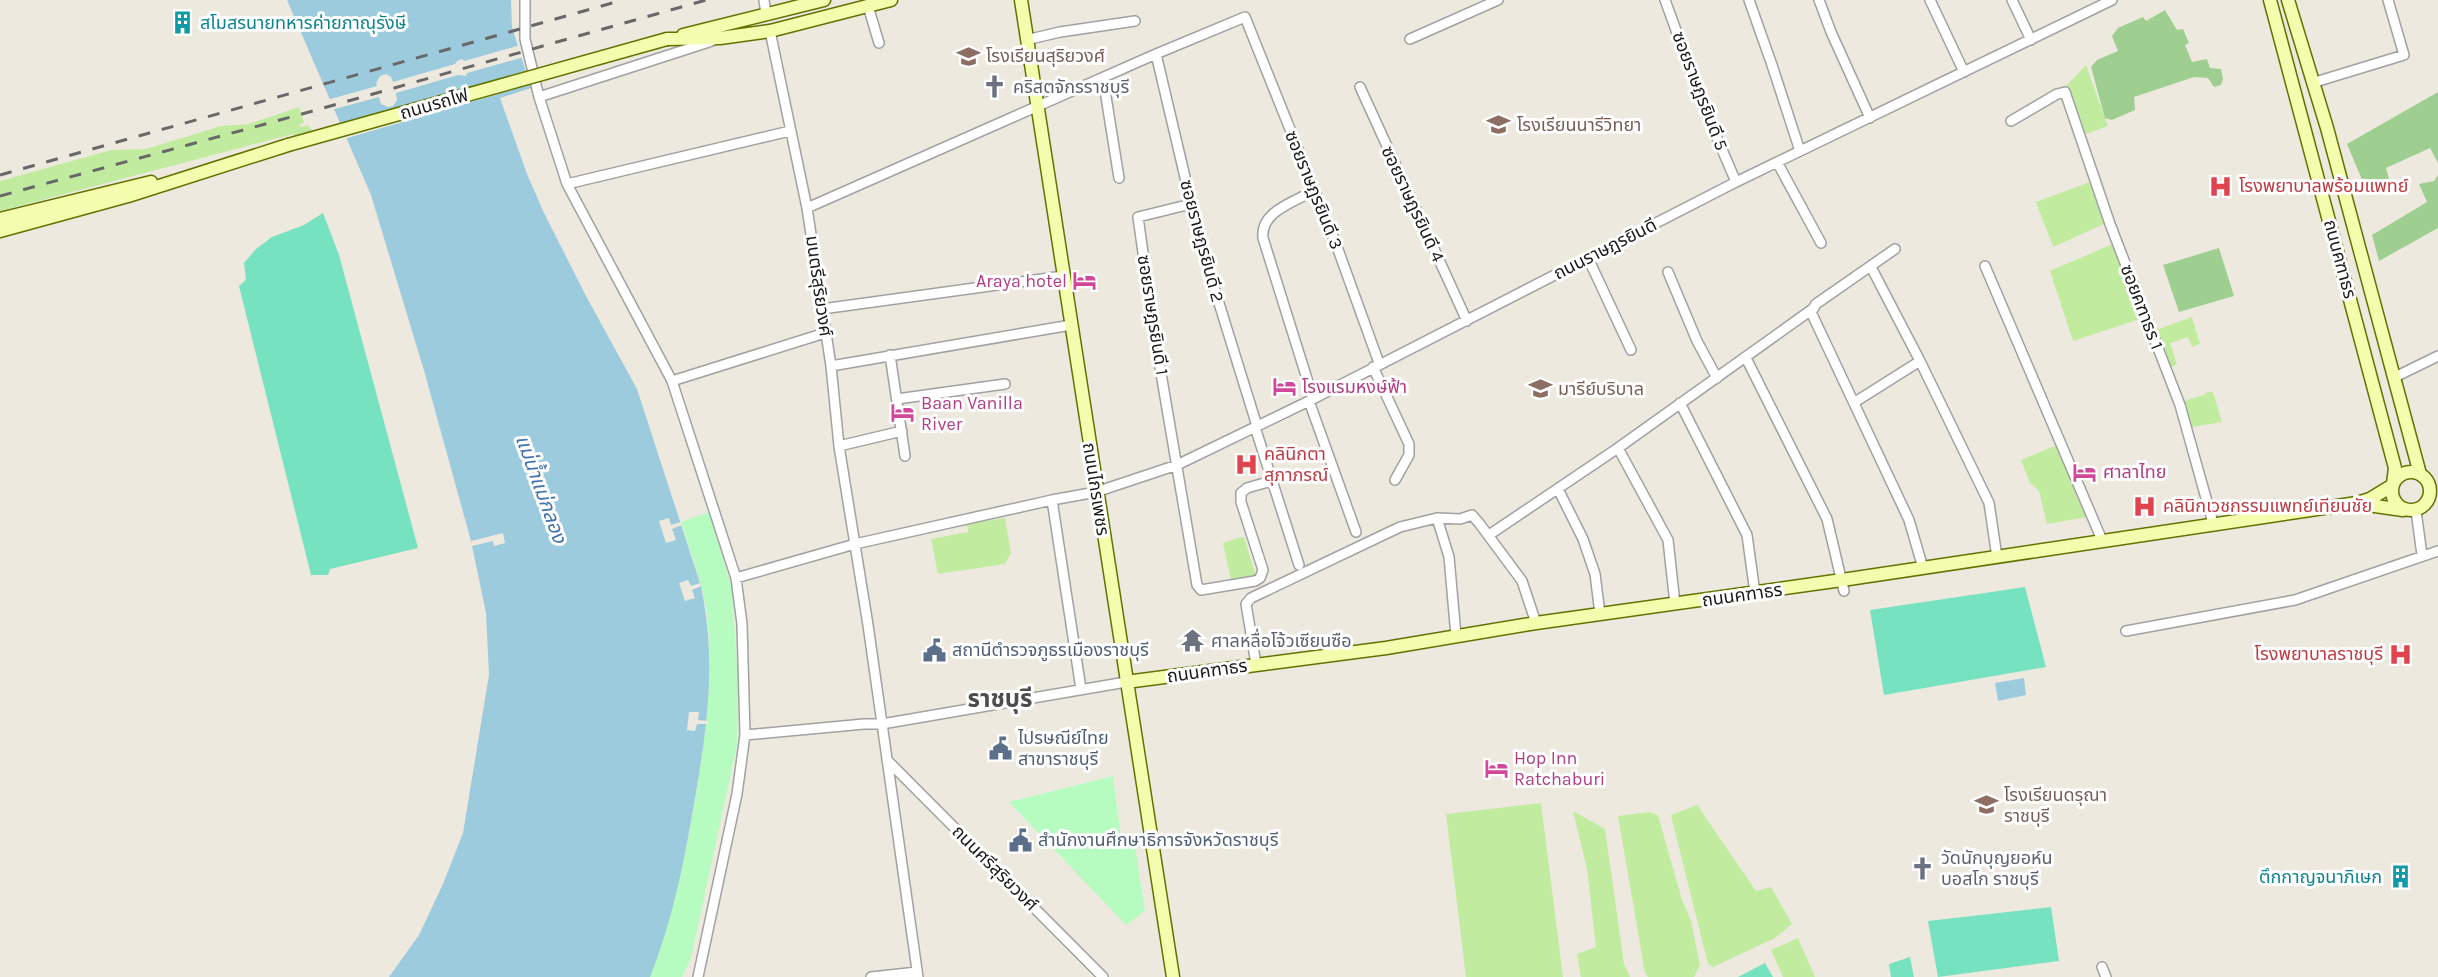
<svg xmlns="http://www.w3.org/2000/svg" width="2438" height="977" font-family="Karla,'Noto Sans Thai',sans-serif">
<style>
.grass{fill:#c1eca0}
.forest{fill:#9fcf90}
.park{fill:#b6fcc0}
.pitch{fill:#76e2bf}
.water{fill:#9ccbde}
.pier{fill:#ede9df}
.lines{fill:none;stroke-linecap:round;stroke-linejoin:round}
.street-casing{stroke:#a1a1a1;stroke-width:12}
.secondary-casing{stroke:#607300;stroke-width:15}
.street{stroke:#fff;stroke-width:9}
.secondary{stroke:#f4fdad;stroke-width:12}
.rail{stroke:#686868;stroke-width:3;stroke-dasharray:12 12;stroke-linecap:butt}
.secondary-bridge-casing{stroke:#607300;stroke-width:15;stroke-linecap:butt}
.secondary-bridge{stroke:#f4fdad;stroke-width:12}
.labels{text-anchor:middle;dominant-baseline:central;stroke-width:6;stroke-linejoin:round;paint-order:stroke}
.culture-label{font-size:18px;fill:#0d838f;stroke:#fff;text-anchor:start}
.education-label{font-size:18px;fill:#785e54;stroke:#fff;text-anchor:start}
.worship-label{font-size:18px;fill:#5b616d;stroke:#fff;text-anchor:start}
.street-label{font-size:18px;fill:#1a1a1a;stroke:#fff}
.health-label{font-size:18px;fill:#be3a42;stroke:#fff;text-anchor:start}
.hotel-label{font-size:18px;fill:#b23c85;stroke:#fff;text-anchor:start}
.service-label{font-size:18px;fill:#4e5e75;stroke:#fff;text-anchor:start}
.water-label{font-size:20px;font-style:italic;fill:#4372ae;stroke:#fff}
.district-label{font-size:24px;font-weight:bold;fill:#4d4d4d;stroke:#fff}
</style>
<rect width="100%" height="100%" fill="#ede9df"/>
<path class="grass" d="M2086 65 2108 126 2083 135 2066 86Z
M299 107 304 123 299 125 301 127 308 125 313 132 296 136 293 134 0 211V181L111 150 146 149 221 126 249 124Z
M2090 182 2106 223 2053 247 2036 202Z
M2115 243 2119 256 2118 259 2126 276 2127 287 2134 293 2136 309 2143 318 2073 341 2050 271Z
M2192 317 2200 344 2192 347 2188 337 2170 343 2177 365 2170 367 2156 330Z
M2207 392H2213L2222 422 2192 427 2183 401 2204 395Z
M2057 445 2088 517 2047 524 2039 491 2030 483 2021 460Z
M1005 518 1011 553 1005 564 938 574 931 539 968 532 967 524Z
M1241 537H1244L1256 576 1231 580 1223 543Z
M1541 803 1563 977H1466L1446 814Z
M1697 805 1756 891 1771 887 1792 924 1775 938 1713 967 1708 964 1671 815Z
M1573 811 1605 829 1624 964 1630 977H1581L1577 954 1596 947 1587 869Z
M1649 812 1658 815 1682 900 1691 921 1700 965 1694 977H1648L1645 973 1618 816Z
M1798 938 1815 977H1783L1771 950Z"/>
<path class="forest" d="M2165 10 2177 30 2183 29 2189 43 2185 45 2192 62 2207 59 2210 68 2221 69 2223 79 2221 85 2214 87 2208 78 2194 77 2134 97 2135 110 2112 120 2105 118 2091 67 2097 60 2118 51 2112 36 2118 28 2143 17 2146 21Z
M2438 92V163L2430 148 2386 168 2389 179 2385 187 2368 194 2347 144Z
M2438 175V228L2379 261 2372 235 2427 202 2419 184 2434 181Z
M2219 248 2234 296 2179 312 2163 265Z"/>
<path class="park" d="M709 512 732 589 738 681 737 745 691 958 682 977H650C672 920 685 860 695 800 705 738 714 678 707 614 703 583 690 552 681 522Z
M1113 776 1121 837 1134 840 1145 911 1126 925 1009 802Z"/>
<path class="pitch" d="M323 213 339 255 418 548 330 569 328 575H311L239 286 246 280 244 263 256 249 272 237 304 225Z
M2025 587 2046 667 1884 695 1870 610Z
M2051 907 2059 961 1938 977 1928 921Z
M1910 957 1914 977H1891L1889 964Z
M1765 963 1773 977H1738Z"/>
<path class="water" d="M287 0H511L512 27 531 88 500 98 527 174 544 213 586 296 637 389 701 586C717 664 707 728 694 804 684 863 672 922 650 977H389L419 935 443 884 463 833 489 675 486 613 471 541 425 374 371 195Z
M2024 678 2026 695 1998 701 1995 683Z"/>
<path class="pier" d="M521 45 524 57 467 73 466 76 458 75 396 93 397 100 393 106 388 107 381 104 379 97 331 110 327 100 377 86 376 83 380 76 386 74 391 77 393 82 455 64 457 61 462 59 464 61Z
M529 70 533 84 344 139 338 125Z
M669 518 671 525 681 522 682 525 672 529 676 540 666 543 659 521Z
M503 533 505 543 494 546 493 541 472 546 471 541Z
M688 580 691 586 700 583 701 586 692 590 695 598 685 601 679 583Z
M689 712H699L698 720 708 721V724H697L695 731 687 730Z"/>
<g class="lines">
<defs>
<path id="street" d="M525 0V39L539 97 567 184 672 381 736 578 742 624 745 735 737 794 698 977
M764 0 766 14
M1665 0 1705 110 1736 182
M1749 0 1772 65 1800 151
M1819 0 1831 32 1870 118
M1930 0 1964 72
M2012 0 2031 40
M868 6 879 43
M770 31 807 208 831 366 839 446 868 625 918 977
M1410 39 1498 0
M1026 40 1060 32 1135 21
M1156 54 1201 245 1257 426
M1103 78 1119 178
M2312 83 2404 55 2388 0
M1360 87 1467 321
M539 97 712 41
M2011 121 2057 94 2065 92 2110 224 2180 405 2213 523
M1777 162 1821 243
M567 184 790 131
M1191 204 1138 217 1155 338 1197 585 1201 590 1255 581 1260 578 1263 570 1241 502V493L1247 488 1271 481
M807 208 1156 54 1245 17 1336 244 1379 363
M1895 249 1816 304 1811 312 1909 520 1923 568
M1588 258 1631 350
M1985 266 2102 540
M1871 267 1920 361 1989 503 1997 557
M1668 272 1697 341 1717 378
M822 309 1063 276
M890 355 905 456
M1746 358 1827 519 1844 591
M831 366 1071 325
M1373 367 1409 444V455L1395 480
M2393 378 2438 356
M672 381 825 333
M1313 398 1263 238C1260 211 1295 202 1315 190
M897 399 1005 384
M1309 401 1356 532
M1855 402 1920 361
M1680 403 1747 535 1755 593
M1255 427 1299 565
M839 446 902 431
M1618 448 1668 540 1675 604
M1558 489 1583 539 1595 574 1600 614
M1052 500 1081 689
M2416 511 2422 555
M1437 518 1449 557 1456 636
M1489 535 1618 448 1814 308
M736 578 855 544 1052 500 1096 492 1177 465 1309 401 1736 182 2112 0
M2126 631 2295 600 2438 551
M1256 664 1246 604 1251 598 1400 527 1437 518 1460 519 1472 515 1479 523 1522 581 1536 623
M745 735 864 724H882L1126 682
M887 760 1103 977
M2102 967 2106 977
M871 977 917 972"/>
<path id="secondary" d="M1021 0 1173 977
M2270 0 2395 468 2393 484
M2288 0 2327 128 2420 474
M683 35 824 0
M667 39 720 38 770 31 891 0
M0 219 151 182
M0 231 128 196 288 145
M2392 491a19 19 0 1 1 38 0a19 19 0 1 1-38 0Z
M2361 504 2403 510
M1126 682 1386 648 1536 623 1842 580 2357 503 2370 499 2393 485"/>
</defs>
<use href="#street" class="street-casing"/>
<use href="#secondary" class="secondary-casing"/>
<use href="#street" class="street"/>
<use href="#secondary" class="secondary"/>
<path class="rail" d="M0 175 623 0
M0 196 302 114 706 0"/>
<defs>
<path id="secondary-bridge" d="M288 145 667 39"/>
</defs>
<use href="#secondary-bridge" class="secondary-bridge-casing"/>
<use href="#secondary-bridge" class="secondary-bridge"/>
</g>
<defs>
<symbol id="building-bare" viewBox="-9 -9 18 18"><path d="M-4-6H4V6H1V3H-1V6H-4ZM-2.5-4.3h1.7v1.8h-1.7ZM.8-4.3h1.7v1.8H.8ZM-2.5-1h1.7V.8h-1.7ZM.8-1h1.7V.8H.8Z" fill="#0f9aa8" stroke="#fff" stroke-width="2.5" paint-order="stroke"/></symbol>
<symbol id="school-bare" viewBox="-9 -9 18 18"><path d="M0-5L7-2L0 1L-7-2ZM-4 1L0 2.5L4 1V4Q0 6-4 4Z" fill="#8d6e63" stroke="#fff" stroke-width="2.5" paint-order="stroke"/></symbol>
<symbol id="church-bare" viewBox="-9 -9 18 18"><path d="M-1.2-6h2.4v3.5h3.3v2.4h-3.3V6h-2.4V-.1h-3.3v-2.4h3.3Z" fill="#6b7280" stroke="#fff" stroke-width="2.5" paint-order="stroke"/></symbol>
<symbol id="hospital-bare" viewBox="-9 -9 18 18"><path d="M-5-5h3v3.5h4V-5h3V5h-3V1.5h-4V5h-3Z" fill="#e0444e" stroke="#fff" stroke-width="2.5" paint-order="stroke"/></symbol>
<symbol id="hotel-bare" viewBox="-9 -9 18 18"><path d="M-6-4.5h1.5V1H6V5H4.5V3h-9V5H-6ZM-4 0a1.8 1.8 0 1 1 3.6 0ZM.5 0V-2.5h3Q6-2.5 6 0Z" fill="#d1479c" stroke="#fff" stroke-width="2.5" paint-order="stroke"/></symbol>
<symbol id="temple-bare" viewBox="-9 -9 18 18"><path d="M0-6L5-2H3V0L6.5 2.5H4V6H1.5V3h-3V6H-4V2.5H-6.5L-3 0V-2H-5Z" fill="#6b7280" stroke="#fff" stroke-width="2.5" paint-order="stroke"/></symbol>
<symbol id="civic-bare" viewBox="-9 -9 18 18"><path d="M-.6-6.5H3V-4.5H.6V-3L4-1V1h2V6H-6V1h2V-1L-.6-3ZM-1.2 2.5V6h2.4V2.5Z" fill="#5c6f8a" stroke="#fff" stroke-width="2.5" paint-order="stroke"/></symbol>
</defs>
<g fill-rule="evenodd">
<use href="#building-bare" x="166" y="6" width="33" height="33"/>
<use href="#school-bare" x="952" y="40" width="33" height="33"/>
<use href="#church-bare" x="978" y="70" width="33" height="33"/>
<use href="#school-bare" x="1482" y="108" width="33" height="33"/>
<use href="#hospital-bare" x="2204" y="170" width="33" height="33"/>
<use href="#hotel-bare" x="1068" y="264" width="33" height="33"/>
<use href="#hotel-bare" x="1268" y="370" width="33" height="33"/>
<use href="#school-bare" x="1524" y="372" width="33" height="33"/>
<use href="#hotel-bare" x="886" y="396" width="33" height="33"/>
<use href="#hospital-bare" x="1230" y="448" width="33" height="33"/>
<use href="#hotel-bare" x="2068" y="456" width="33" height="33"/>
<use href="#hospital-bare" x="2128" y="490" width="33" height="33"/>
<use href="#temple-bare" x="1176" y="624" width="33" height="33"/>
<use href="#civic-bare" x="918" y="634" width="33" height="33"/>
<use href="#hospital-bare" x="2384" y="638" width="33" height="33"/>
<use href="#civic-bare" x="984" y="732" width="33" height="33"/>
<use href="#hotel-bare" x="1480" y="752" width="33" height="33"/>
<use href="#school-bare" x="1970" y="788" width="33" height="33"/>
<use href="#civic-bare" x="1004" y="824" width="33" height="33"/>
<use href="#church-bare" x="1906" y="852" width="33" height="33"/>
<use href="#building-bare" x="2384" y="860" width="33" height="33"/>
</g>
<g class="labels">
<g class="culture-label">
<text x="200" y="23">สโมสรนายทหารค่ายภาณุรังษี</text>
<text x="2382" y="877" text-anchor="end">ตึกกาญจนาภิเษก</text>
</g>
<g class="education-label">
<text x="986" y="56">โรงเรียนสุริยวงศ์</text>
<text x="1517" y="125">โรงเรียนนารีวิทยา</text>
<text x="1558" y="389">มารีย์บริบาล</text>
<text x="2004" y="795">โรงเรียนดรุณา<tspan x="2004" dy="21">ราชบุรี</tspan></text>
</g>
<g class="worship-label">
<text x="1013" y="87">คริสตจักรราชบุรี</text>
<text x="1211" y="641">ศาลหลื่อโจ้วเซียนซือ</text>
<text x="1941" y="858">วัดนักบุญยอห์น<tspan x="1941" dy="21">บอสโก ราชบุรี</tspan></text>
</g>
<g class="street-label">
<text transform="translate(1700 91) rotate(69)">ซอยราษฎรยินดี 5</text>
<text transform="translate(434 104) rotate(-16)">ถนนรถไฟ</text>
<text transform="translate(1314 190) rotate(68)">ซอยราษฎรยินดี 3</text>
<text transform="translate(1413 204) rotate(65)">ซอยราษฎรยินดี 4</text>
<text transform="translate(1202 241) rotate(75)">ซอยราษฎรยินดี 2</text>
<text transform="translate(1605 249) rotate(-27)">ถนนราษฎรยินดี</text>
<text transform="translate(2340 259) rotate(75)">ถนนคฑาธร</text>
<text transform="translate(819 286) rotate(82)">มนตรีสุริยวงศ์</text>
<text transform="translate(2142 307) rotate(69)">ซอยคฑาธร 1</text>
<text transform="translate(1153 315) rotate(81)">ซอยราษฎรยินดี 1</text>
<text transform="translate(1096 489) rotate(81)">ถนนไกรเพชร</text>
<text transform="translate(1742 595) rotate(-8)">ถนนคฑาธร</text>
<text transform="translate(1207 671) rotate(-8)">ถนนคฑาธร</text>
<text transform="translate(995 868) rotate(45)">ถนนศรีสุริยวงศ์</text>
</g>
<g class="health-label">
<text x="2239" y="186">โรงพยาบาลพร้อมแพทย์</text>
<text x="1264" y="454">คลินิกตา<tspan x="1264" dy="21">สุภาภรณ์</tspan></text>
<text x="2163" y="506">คลินิกเวชกรรมแพทย์เทียนชัย</text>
<text x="2383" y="654" text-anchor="end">โรงพยาบาลราชบุรี</text>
</g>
<g class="hotel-label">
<text x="1067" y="281" text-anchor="end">Araya hotel</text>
<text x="1302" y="387">โรงแรมหงษ์ฟ้า</text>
<text x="921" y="403">Baan Vanilla<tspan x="921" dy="21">River</tspan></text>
<text x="2103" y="472">ศาลาไทย</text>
<text x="1514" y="758">Hop Inn<tspan x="1514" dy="21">Ratchaburi</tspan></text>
</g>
<g class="service-label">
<text x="952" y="650">สถานีตำรวจภูธรเมืองราชบุรี</text>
<text x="1018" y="738">ไปรษณีย์ไทย<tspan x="1018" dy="21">สาขาราชบุรี</tspan></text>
<text x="1038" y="840">สำนักงานศึกษาธิการจังหวัดราชบุรี</text>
</g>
<g class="water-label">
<text transform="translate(541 489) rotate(70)">แม่น้ำแม่กลอง</text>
</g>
<g class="district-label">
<text x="1000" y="699">ราชบุรี</text>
</g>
</g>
</svg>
